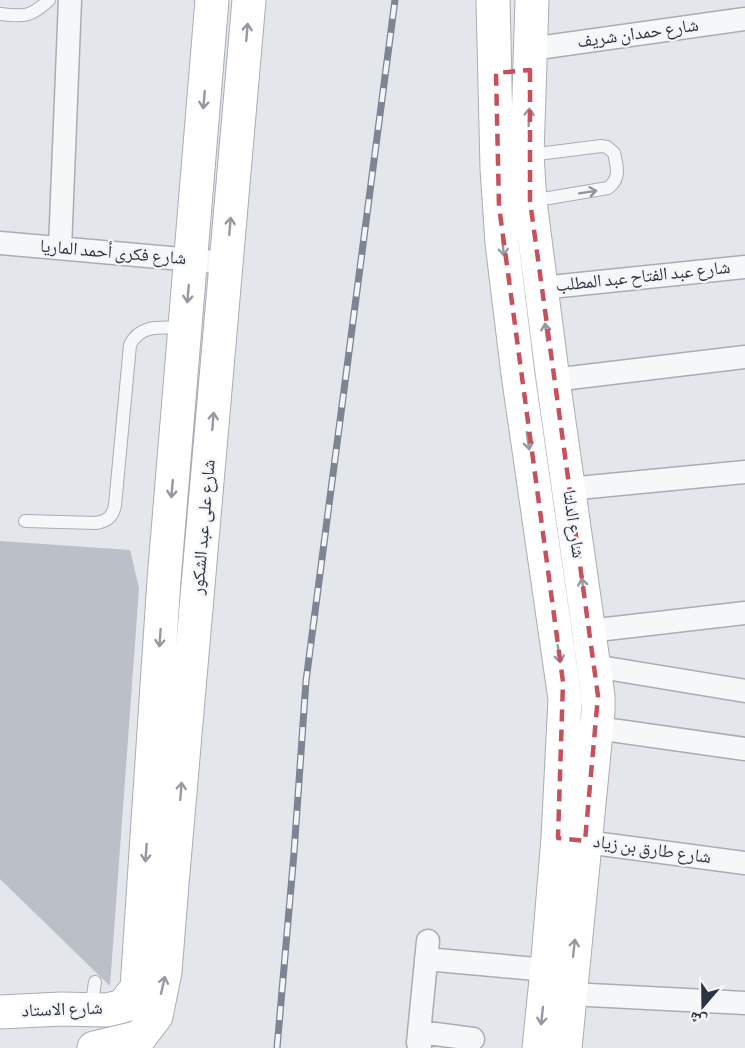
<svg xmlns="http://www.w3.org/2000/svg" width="745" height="1048" font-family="'Alegreya Sans','Noto Naskh Arabic',sans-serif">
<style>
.building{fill:#bbbfc7}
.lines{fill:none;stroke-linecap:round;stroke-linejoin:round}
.lane-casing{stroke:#a8adb5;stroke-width:14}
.street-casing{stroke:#a8adb5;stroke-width:25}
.secondary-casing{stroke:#a8adb5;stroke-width:35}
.lane{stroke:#f6f7f9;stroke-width:12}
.street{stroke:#f6f7f9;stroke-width:22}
.secondary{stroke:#fff;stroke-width:33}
.rail-casing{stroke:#7d8594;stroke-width:7}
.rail{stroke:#f3f5f8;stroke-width:4.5;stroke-dasharray:14;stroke-linecap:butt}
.oneway{stroke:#9699a0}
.oneway2{stroke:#91959e}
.marked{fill:none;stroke:#c8505d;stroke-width:4.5;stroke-dasharray:12 8;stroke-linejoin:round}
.labels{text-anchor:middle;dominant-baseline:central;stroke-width:4.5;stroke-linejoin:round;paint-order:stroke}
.street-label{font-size:18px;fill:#2c3342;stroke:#f3f5f8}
</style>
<rect width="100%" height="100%" fill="#e3e6eb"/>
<path class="building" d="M0 541 130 550 139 588 110 986 0 879Z"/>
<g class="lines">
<defs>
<path id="lane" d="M0 14C24 17 31 17 49 0
M530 155 601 146 607 147 614 153C617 167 621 178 608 188L531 201
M25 521 96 523C108 521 113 516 115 505L130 345C140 323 163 328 184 328
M91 1008 95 982"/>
<path id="street" d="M531 49 745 19
M0 243 227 263
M60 248 70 0
M541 288 745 267
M553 380 745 357
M568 489 745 472
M589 631 745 613
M594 666 745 691
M597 728 745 749
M571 840 745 863
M426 959 547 970
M570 994 745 1003
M420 1032 473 1039
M420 1048 418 1043 428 941"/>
<path id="secondary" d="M493 0 497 169 502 243 518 374 565 699 558 838 547 970 539 1048
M532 0 527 155 530 201 553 380 598 696V712L565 1048
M123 1006 137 988 164 580 212 0
M0 1012 61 1009 107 1010 123 1006
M140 1037 156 1016 165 972 172 884 249 0
M94 1048 140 1037"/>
</defs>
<use href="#lane" class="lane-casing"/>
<use href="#street" class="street-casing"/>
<use href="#secondary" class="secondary-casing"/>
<use href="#lane" class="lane"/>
<use href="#street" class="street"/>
<use href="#secondary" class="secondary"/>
<defs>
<path id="rail" d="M277 1048 294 853 306 681 395 0"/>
</defs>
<use href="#rail" class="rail-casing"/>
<use href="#rail" class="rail"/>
</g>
<defs><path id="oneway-shaft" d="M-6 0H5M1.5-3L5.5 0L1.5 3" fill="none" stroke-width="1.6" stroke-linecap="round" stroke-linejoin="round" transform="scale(1.5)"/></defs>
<g class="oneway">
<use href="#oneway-shaft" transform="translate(247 32) rotate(-85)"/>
<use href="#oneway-shaft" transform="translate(204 100) rotate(95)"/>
<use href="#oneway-shaft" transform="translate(529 117) rotate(-88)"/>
<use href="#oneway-shaft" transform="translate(230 226) rotate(-85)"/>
<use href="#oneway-shaft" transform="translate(503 247) rotate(84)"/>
<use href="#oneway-shaft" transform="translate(188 294) rotate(95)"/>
<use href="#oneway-shaft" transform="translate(546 332) rotate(-97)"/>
<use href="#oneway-shaft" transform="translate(213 421) rotate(-85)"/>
<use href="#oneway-shaft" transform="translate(528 441) rotate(82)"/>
<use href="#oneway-shaft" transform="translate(172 489) rotate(95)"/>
<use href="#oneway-shaft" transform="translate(583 587) rotate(-98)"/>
<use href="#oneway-shaft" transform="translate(160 638) rotate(94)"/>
<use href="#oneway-shaft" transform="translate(559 654) rotate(82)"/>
<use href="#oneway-shaft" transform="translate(181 791) rotate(-85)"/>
<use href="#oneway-shaft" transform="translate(146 853) rotate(94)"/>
<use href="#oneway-shaft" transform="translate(574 948) rotate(-84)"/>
<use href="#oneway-shaft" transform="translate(163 985) rotate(-77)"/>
<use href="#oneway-shaft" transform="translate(542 1016) rotate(96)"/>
</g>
<use class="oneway2" href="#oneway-shaft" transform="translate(588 192) rotate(-9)"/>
<path class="marked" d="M530 70V201L598 696 585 841 558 838 563 682 499 206 496 73Z"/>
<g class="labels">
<g class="street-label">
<text transform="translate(638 34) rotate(-8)">شارع حمدان شريف</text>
<text transform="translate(113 253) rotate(5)">شارع فكرى أحمد الماريا</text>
<text transform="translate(643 277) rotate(-6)">شارع عبد الفتاح عبد المطلب</text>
<text transform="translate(573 524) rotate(82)">شارع الدلتا</text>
<text transform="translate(204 527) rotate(-85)">شارع على عبد الشكور</text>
<text transform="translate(652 850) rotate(8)">شارع طارق بن زياد</text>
<text transform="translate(62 1010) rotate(-2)">شارع الاستاد</text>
</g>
</g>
<g transform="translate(703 1006) rotate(200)" stroke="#f3f5f8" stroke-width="4.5" paint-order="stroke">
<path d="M0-4.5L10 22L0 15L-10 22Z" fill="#2c3342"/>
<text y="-9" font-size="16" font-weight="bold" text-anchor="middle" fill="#2c3342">ش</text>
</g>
</svg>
